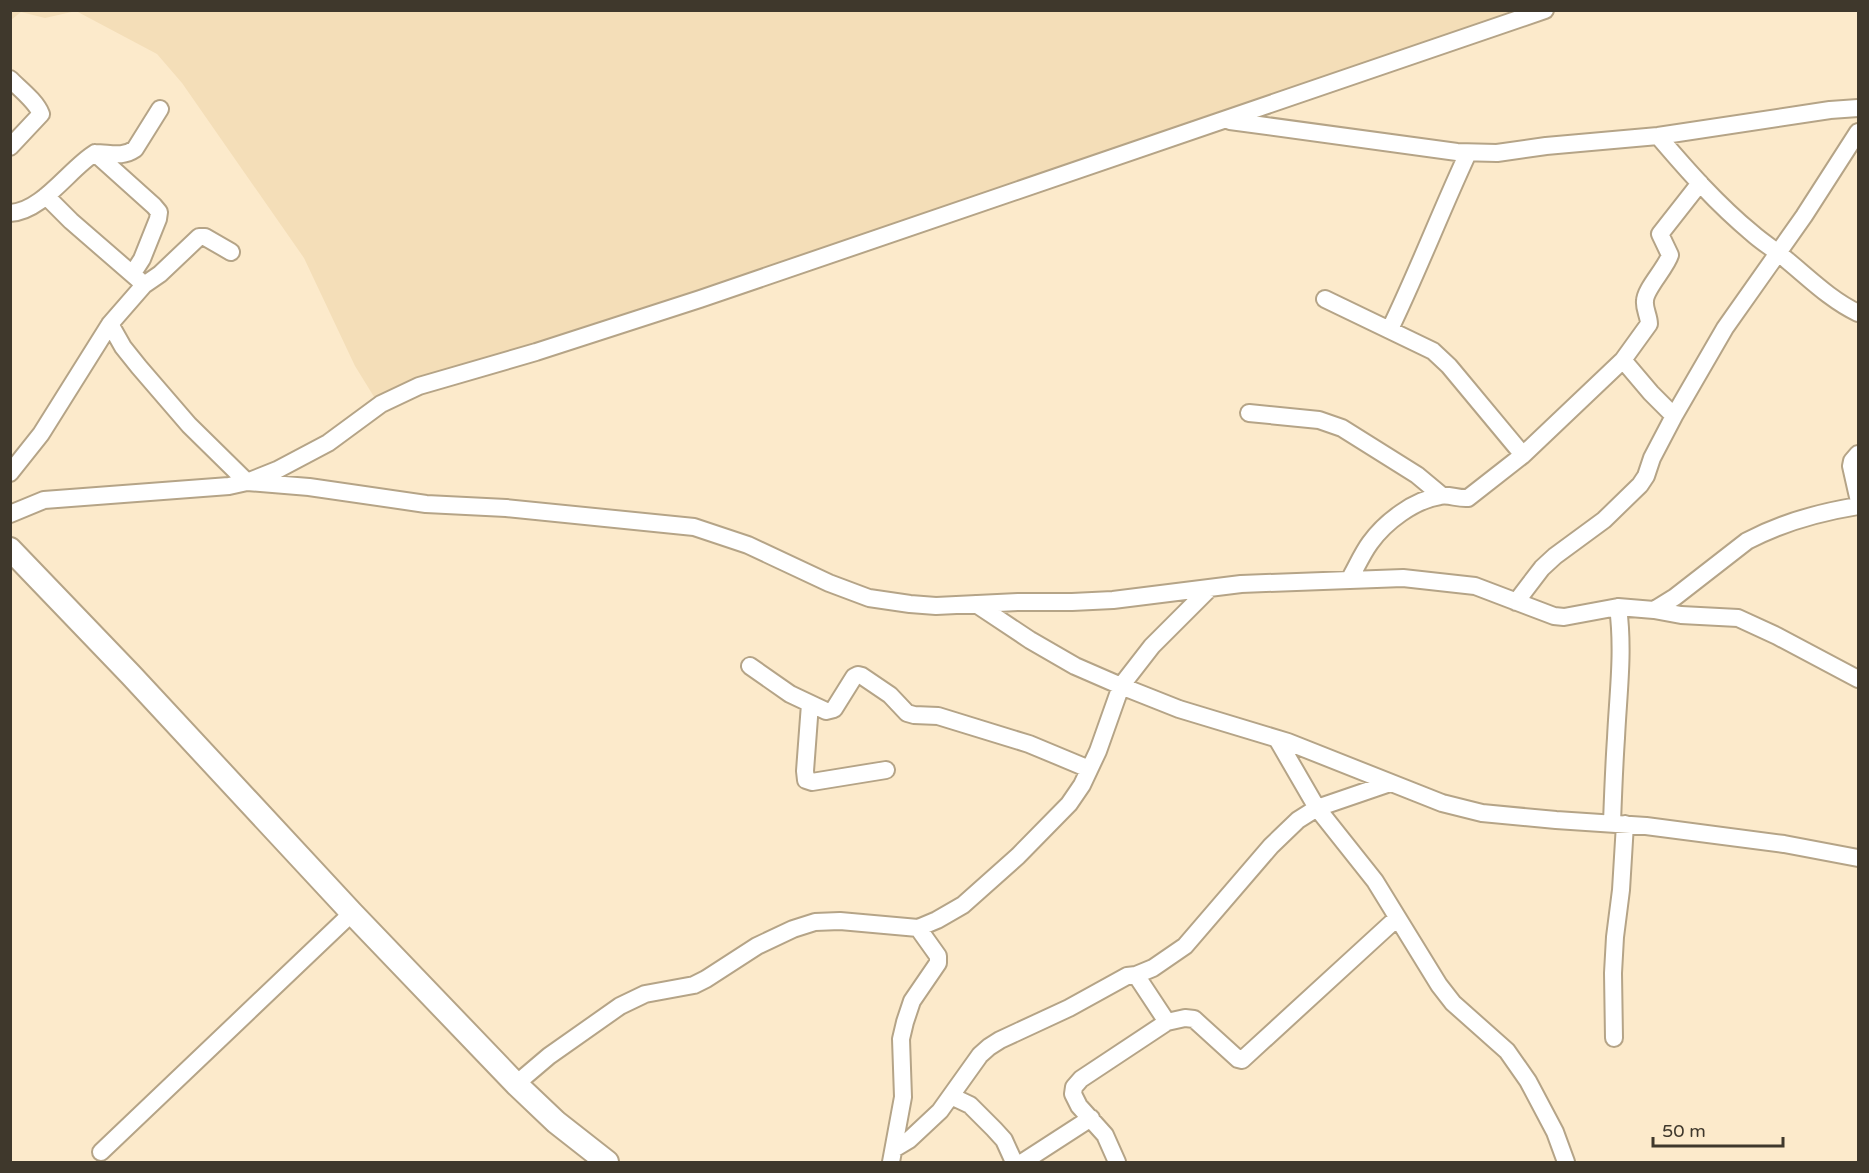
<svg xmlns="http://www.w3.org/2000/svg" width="1869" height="1173" font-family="'Varela Round',sans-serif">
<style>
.built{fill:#f4deb8}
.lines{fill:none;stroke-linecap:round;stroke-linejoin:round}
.minor-casing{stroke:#b5a487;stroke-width:20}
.secondary-casing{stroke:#b5a487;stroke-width:26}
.minor{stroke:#fff;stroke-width:16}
.secondary{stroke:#fff;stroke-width:22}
</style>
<rect width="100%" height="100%" fill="#fceacb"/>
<path class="built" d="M11 10 1515 11 376 400 355 366 304 258 182 83 157 54 76 11 45 18 21 12 11 20Z"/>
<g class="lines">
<defs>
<path id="minor" d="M10 79C20 89 36 101 41 114L10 147
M1230 121 1457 152 1497 153 1546 146 1658 136 1830 110 1858 108
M1658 136C1687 170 1717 204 1752 233 1763 243 1777 251 1788 261 1811 280 1831 300 1858 313
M95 153 154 206 159 212 158 219 142 259 133 273
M46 196 71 221 139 280
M10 213C42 212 70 168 95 153 110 153 122 158 135 149L160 109
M1325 299 1433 351 1449 366 1523 455
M110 324 123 347 139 367 189 425 247 482 309 487 426 504 506 508 694 527 748 545 829 583 869 598 910 604 936 606 1018 602H1072L1113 600 1241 584 1403 578 1475 586 1554 616 1564 617 1618 607 1654 610 1681 615 1738 618 1777 636 1858 679
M1390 329C1418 271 1441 211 1468 153
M1623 360 1651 393 1674 416
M1249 413 1319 420 1342 428 1417 475 1441 495
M1858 454 1852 461 1851 466 1858 497
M10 473 41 434 110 324 144 285 160 274 199 237H205L231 252
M10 514 44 500 229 486 247 482 277 470 328 443 381 404 419 386 536 352 700 299 1545 10
M1349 580C1356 568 1362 554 1370 543 1385 522 1414 500 1440 496 1449 494 1458 499 1468 498L1523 455 1623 360 1649 324C1649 316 1644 309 1645 301 1645 289 1666 268 1670 255L1660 234 1700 183
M1516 602 1542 568 1555 556 1604 520 1640 485 1646 476 1652 458 1674 416 1725 328 1804 216 1858 132
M976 604 1030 640 1075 666 1121 686 1179 709 1288 742 1442 803 1482 813 1556 820 1646 826 1784 844 1858 858
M1654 610 1675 597 1747 541C1781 523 1821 512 1858 506
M750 666 790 694 826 711 834 709 854 677 858 675 862 676 890 695 907 713 914 715 938 716 1029 744 1089 769
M810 704 805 771 806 780 812 782 886 770
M1277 739 1317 808 1375 881 1439 985 1453 1003 1507 1051 1528 1081 1555 1132 1566 1162
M1612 823C1613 795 1614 767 1616 738 1618 694 1624 652 1618 607
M1136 975 1167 1022
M1614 1038 1613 973 1615 937 1621 890 1625 824
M516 1084 549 1056 620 1006 645 994 694 985 706 979 757 946 793 929 815 922 840 921 918 928 937 920 963 905 1018 856 1069 804 1082 785 1098 751 1121 686 1152 646 1210 588
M951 1096 970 1105 994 1129 1004 1140 1014 1162
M894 1149 909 1140 940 1111 980 1055 989 1047 1000 1040 1069 1008 1127 976 1136 975 1153 968 1185 946 1271 846 1298 820 1317 808 1390 783
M101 1152 352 913
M891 1162 903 1097 901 1039 905 1022 912 1001 938 963V956L918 928
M1023 1162 1091 1118
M1117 1162 1105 1135 1079 1106 1073 1094 1074 1087 1081 1079 1167 1022 1185 1018 1194 1019 1238 1059 1242 1060 1397 918"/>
<path id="secondary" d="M10 549 131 675 352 913 516 1084 556 1122 607 1162"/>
</defs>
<use href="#minor" class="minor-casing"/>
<use href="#secondary" class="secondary-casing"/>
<use href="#minor" class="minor"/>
<use href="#secondary" class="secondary"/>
</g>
<rect width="1869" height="1173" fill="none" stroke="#3f382c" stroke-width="24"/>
<path d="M1653 1137v9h130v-9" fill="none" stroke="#3f382c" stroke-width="3"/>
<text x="1662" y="1137" font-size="18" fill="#3f382c" stroke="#fceacb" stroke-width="4.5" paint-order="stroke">50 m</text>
</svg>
